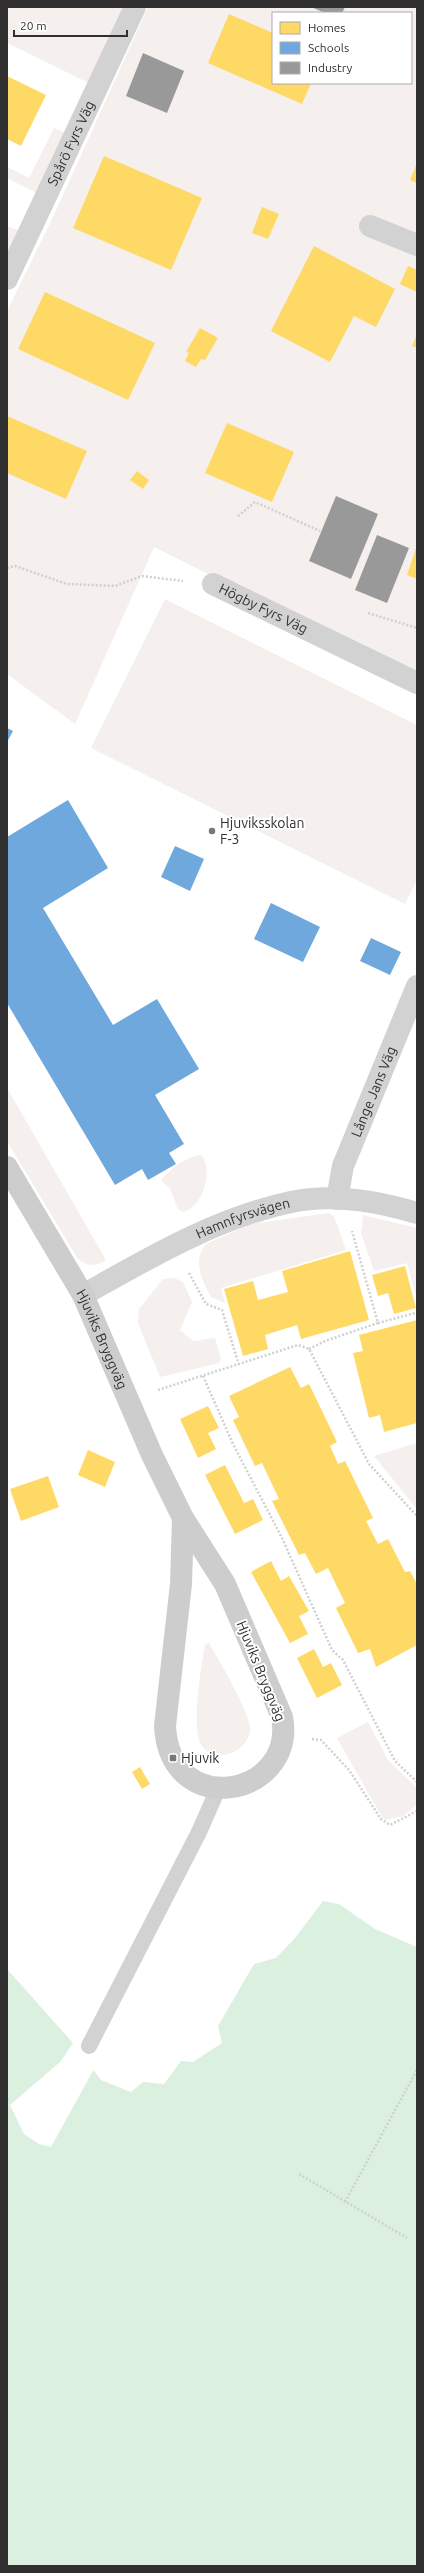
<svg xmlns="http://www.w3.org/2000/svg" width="424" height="2573" font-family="Ubuntu,sans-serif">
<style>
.green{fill:#f5efed;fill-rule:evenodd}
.water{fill:#dcf0df}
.pier{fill:#fff}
.homes{fill:#ffd966}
.schools{fill:#6fa8dc}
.industry{fill:#999}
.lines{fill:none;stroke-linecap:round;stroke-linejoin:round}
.path{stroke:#d0d0d0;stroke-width:2.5;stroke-dasharray:2 2;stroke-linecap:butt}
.lane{stroke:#d2d2d2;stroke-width:16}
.street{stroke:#d2d2d2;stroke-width:22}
.secondary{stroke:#cdcdcd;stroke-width:22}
.poi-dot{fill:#787878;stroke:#fff;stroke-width:1.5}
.labels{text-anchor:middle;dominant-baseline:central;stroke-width:4;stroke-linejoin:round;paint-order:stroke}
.street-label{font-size:14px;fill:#303030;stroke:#fff}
.poi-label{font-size:14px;fill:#303030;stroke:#fff;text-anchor:start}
</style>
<rect width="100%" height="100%" fill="#fff"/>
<path class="green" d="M7 7H129L91 84 7 43Z
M148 7H417V678L154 547 75 724 7 674V311L54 215ZM273 13H411V83H273Z
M54 128 69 134 41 195 7 178V167L29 178Z
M7 226 23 232 7 262Z
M165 599 417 725V880L405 904 91 748Z
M7 1088 106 1260C97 1266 87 1267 78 1259L7 1141Z
M201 1155C214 1171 203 1207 183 1212L178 1209 170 1189 161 1180C171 1168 186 1157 201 1155Z
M329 1213 334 1216 346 1250 221 1288 225 1303 211 1297C202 1280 192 1261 206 1244L251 1224Z
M363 1215 417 1228V1300L407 1263 374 1271 361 1233Z
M175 1278 183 1282 192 1302 180 1330 193 1341 215 1338 221 1359 219 1363 160 1377 138 1323 139 1309 163 1279Z
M417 1443V1509L374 1456Z
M209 1643C219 1661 249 1710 250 1728 250 1753 211 1767 200 1742 192 1723 201 1666 205 1645Z
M368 1722 388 1760 417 1788V1805L403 1816 386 1820 382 1817 337 1738Z"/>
<path class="water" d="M323 1901 339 1904 375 1929 417 1947V2566H7V1969L73 2043 101 2080 131 2092 143 2082 164 2084 181 2061 193 2062 222 2043 218 2026 254 1964 276 1958 295 1938Z"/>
<path class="pier" d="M73 2043 94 2069 51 2147 39 2144 24 2134 10 2105 60 2062Z"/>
<path class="homes" d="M229 14 273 33V83H311L302 104 208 63Z
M7 76 46 95 21 146 7 139Z
M104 156 202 198 171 270 73 228Z
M417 163V183L410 180Z
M262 207 279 214 268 239 252 233Z
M314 246 395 289 376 327 354 316 330 362 271 331Z
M408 266 417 270V292L400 284Z
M45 292 155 343 128 400 18 349Z
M200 328 218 338 205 360 201 359 196 367 185 361 189 353 186 352Z
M417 334V348L412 346Z
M7 416 87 451 66 499 7 473Z
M227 423 294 452 272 502 205 473Z
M137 471 149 480 143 489 130 480Z
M417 545V579L407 575Z
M350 1251 369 1320 301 1339 297 1325 265 1335 268 1349 243 1356 224 1289 253 1281 258 1300 288 1292 282 1271Z
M405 1266 416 1308 394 1314 388 1293 378 1296 372 1275Z
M417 1320V1423L384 1432 380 1415 369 1418 353 1353 363 1351 359 1335Z
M290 1367 301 1388 309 1384 337 1442 330 1446 338 1464 345 1461 373 1518 366 1521 378 1544 388 1539 405 1572 410 1571 417 1584V1645L376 1667 370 1649 358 1653 336 1608 345 1603 328 1568 316 1574 305 1553 299 1555 272 1501 279 1499 262 1463 255 1466 233 1420 239 1417 229 1396Z
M208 1406 219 1428 208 1433 216 1449 198 1458 180 1419Z
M88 1450 115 1462 105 1487 78 1475Z
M225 1465 244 1503 253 1499 263 1520 235 1534 205 1475Z
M48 1476 59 1507 21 1521 10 1489Z
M271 1561 281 1581 289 1576 309 1611 299 1616 308 1634 290 1643 251 1572Z
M314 1649 323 1667 331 1663 342 1685 317 1698 297 1658Z
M140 1767 150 1784 142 1789 132 1772Z"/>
<path class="schools" d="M7 728 13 731 7 742Z
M68 800 108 868 43 908 113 1025 157 999 199 1069 155 1095 184 1144 169 1153 176 1164 148 1180 142 1169 115 1185 7 1003V837Z
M175 846 204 859 190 891 161 877Z
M271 903 320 927 303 962 254 939Z
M371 938 401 952 390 975 360 961Z"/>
<path class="industry" d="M311 7H345L342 13H325Z
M143 53 184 71 167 113 126 96Z
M336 496 378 514 351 579 309 561Z
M377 535 409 548 387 603 355 590Z"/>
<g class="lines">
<path class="path" d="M238 516 255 502 320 531
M7 568 15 566 67 584 115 586 142 576 183 581
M368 613 417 628
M189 1273 206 1304 222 1310 239 1365
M378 1323 415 1313
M309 1349 325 1341 378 1323 352 1231
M203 1376 233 1444 282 1538 332 1650 343 1660 395 1761 417 1782
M158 1390 298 1345 309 1349 369 1464 417 1516
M312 1739 321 1740 349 1770 381 1819 390 1825 417 1811
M299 2174 407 2238
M345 2202 417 2070"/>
<path class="lane" d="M89 2046 199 1832 218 1789"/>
<g class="street">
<path d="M370 226 417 245"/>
<path id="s1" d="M7 279 135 7"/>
<path id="s2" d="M213 584 417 683"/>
<path id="s3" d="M337 1199 343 1166 417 986"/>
<path id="s4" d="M83 1295C149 1258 216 1218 291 1202 332 1193 377 1201 417 1213"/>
</g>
<path class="secondary" id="s5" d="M7 1167 83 1295 152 1455 183 1518 225 1584 282 1717C297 1796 170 1822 165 1726L181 1584 183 1518"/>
</g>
<g class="poi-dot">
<circle cx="212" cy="831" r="4"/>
<rect x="169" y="1754" width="8" height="8" rx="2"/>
</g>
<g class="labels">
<g class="street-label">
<text stroke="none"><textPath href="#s1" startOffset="150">Spårö Fyrs Väg</textPath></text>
<text stroke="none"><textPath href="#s2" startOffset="56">Högby Fyrs Väg</textPath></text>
<text stroke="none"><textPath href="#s3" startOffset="114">Långe Jans Väg</textPath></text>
<text stroke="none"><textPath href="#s4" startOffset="178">Hamnfyrsvägen</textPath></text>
<text stroke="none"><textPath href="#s5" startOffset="197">Hjuviks Bryggväg</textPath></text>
<text transform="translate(261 1671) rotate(68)">Hjuviks Bryggväg</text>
</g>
<g class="poi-label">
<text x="220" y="823">Hjuviksskolan<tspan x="220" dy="16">F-3</tspan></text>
<text x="181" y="1758">Hjuvik</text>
</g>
</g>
<rect width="424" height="2573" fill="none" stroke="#303030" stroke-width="16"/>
<rect x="272" y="12" width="140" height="72" fill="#ffffff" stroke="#acacac"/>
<rect x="280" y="22" width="20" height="12" fill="#ffd966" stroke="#acacac"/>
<text x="308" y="32" font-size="12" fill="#303030">Homes</text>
<rect x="280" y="42" width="20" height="12" fill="#6fa8dc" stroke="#acacac"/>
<text x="308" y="52" font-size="12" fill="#303030">Schools</text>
<rect x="280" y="62" width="20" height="12" fill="#999999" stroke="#acacac"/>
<text x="308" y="72" font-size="12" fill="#303030">Industry</text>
<path d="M14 30v6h113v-6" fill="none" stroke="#303030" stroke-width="2"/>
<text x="20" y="30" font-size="12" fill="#303030" stroke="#ffffff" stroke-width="3" paint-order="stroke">20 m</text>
</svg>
